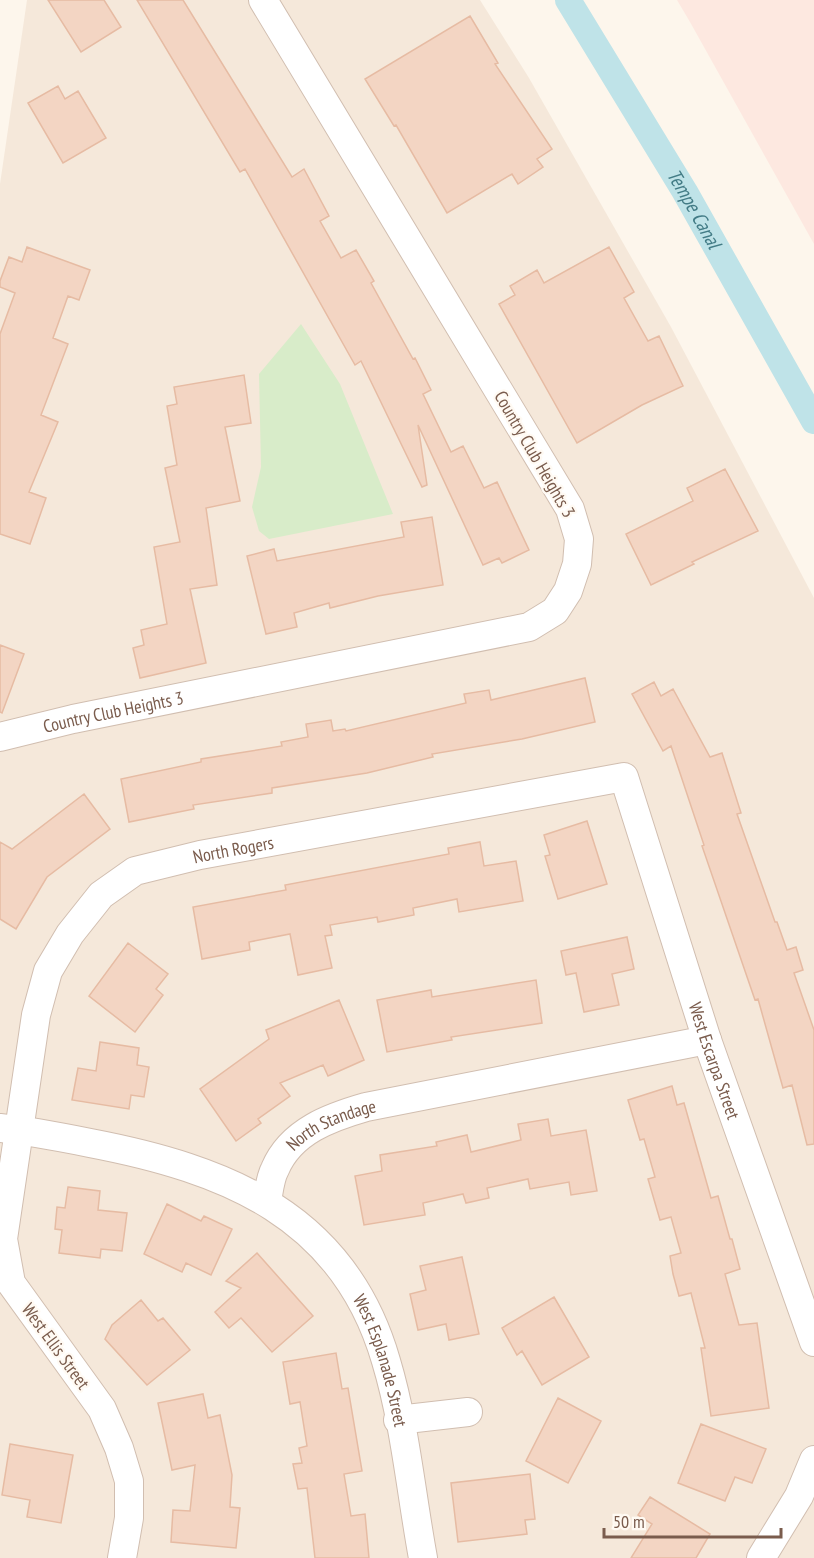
<svg xmlns="http://www.w3.org/2000/svg" width="814" height="1558" font-family="'PT Sans Narrow',sans-serif">
<style>
.residential{fill:#f5e8da}
.commercial{fill:#fde8e0}
.green{fill:#d8ecc9}
.lines{fill:none;stroke-linecap:round;stroke-linejoin:round}
.canal{stroke:#bfe3e8;stroke-width:26}
.building{fill:#f3d5c3;stroke:#e6bba3;stroke-width:1.5}
.minor-casing{stroke:#d1beb0;stroke-width:30}
.minor{stroke:#fff;stroke-width:28}
.labels{text-anchor:middle;dominant-baseline:central;stroke-width:4.5;stroke-linejoin:round;paint-order:stroke}
.street-label{font-size:18px;fill:#7a5c4d;stroke:#fffaf3}
.water-label{font-size:20px;font-style:italic;fill:#437c86;stroke:#fffaf3}
</style>
<rect width="100%" height="100%" fill="#fdf6ec"/>
<path class="residential" d="M27 0H480L529 78 671 327 814 598V1558H0V184Z"/>
<path class="commercial" d="M677 0H814V244L690 22Z"/>
<path class="green" d="M301 324 340 384 393 514 269 539 259 531 252 507 261 467 259 374Z"/>
<g class="lines">
<path class="canal" id="s1" d="M568 0 685 192 814 421"/>
</g>
<path class="building" d="M48 0H104L121 27 81 52Z
M137 0H183L292 177 304 169 329 216 320 221 341 258 356 250 374 281 371 283 413 359 415 358 431 390 423 394 451 452 463 446 484 488 497 482 529 550 502 563 499 558 483 565 418 425 427 485 422 487 361 361 355 365 245 169 240 172Z
M470 16 498 63 495 64 552 149 537 159 543 167 518 184 512 174 447 213 396 125 394 126 365 79Z
M58 86 65 99 78 91 106 138 63 163 28 103Z
M27 247 90 270 79 300 68 296 53 338 68 344 41 415 58 422 29 492 46 498 30 544 0 534V334L15 293 0 287V281L9 257 22 262Z
M609 247 634 292 624 298 648 341 659 336 683 386 642 405 577 443 499 304 515 295 510 286 537 270 544 283Z
M244 375 251 423 225 427 240 501 206 508 217 585 190 589 206 663 140 678 133 648 144 645 141 630 167 624 154 547 180 542 165 468 177 465 167 406 177 404 174 387Z
M725 469 758 531 692 562 694 564 651 585 626 534 693 501 687 488Z
M432 517 443 585 378 596 330 608 329 603 294 613 297 627 266 634 247 556 274 549 277 561 404 537 401 522Z
M0 645 24 654 2 713 0 712Z
M585 678 595 722 522 739 432 754 433 757 367 773 272 788V793L193 805 194 809 129 822 121 779 201 762V759L282 746 281 742 308 737 306 724 331 720 333 731 345 729 346 731 466 703 464 694 489 690 491 700Z
M654 682 661 696 673 689 710 757 722 753 741 813 737 814 775 922H777L787 950 796 947 803 970 794 973 814 1030V1144L807 1145 792 1085 783 1088 758 999 755 1000 702 846 704 845 671 746 663 751 632 694Z
M84 794 110 829 47 877 16 929 0 919V842L12 849Z
M587 821 607 884 558 899 545 856 550 855 544 835Z
M480 842 484 866 516 861 523 901 459 912 457 899 413 908 414 915 378 922 377 917 330 925 332 935 325 936 332 968 298 975 290 934 249 942 250 950 202 959 193 907 286 890 285 885 449 854 448 848Z
M627 937 634 969 612 974 619 1005 584 1012 576 973 566 975 561 951Z
M128 943 168 974 156 989 163 995 135 1032 89 996Z
M536 980 542 1023 451 1037 452 1040 387 1052 377 1000 431 990 432 997Z
M339 1000 364 1060 328 1076 323 1065 280 1083 290 1096 258 1119 261 1123 236 1141 200 1089 269 1039 266 1030Z
M100 1042 139 1048 137 1065 149 1067 144 1097 131 1095 129 1109 72 1100 78 1068 96 1071Z
M672 1086 677 1105 684 1103 711 1198 718 1196 730 1239H732L740 1269 725 1274 739 1325 757 1323 769 1408 711 1416 701 1348H705L691 1293 679 1296 673 1274 670 1256 681 1253 671 1217 660 1220 648 1179 655 1177 644 1139 640 1140 628 1100Z
M548 1119 551 1136 586 1130 597 1191 571 1195 569 1182 530 1189 528 1179 487 1188 489 1198 466 1203 463 1194 423 1203 425 1215 364 1225 355 1176 382 1171 380 1155 437 1146 436 1142 467 1135 471 1152 521 1140 518 1124Z
M68 1187 100 1191 98 1210 127 1213 122 1251 101 1249 100 1258 59 1253 62 1230 55 1229 57 1207 65 1208Z
M167 1204 201 1221 204 1216 232 1229 211 1275 186 1263 182 1272 144 1254Z
M257 1253 313 1316 272 1352 241 1318 229 1328 215 1312 241 1288 226 1281Z
M462 1257 479 1334 449 1340 446 1324 418 1330 410 1294 426 1290 420 1266Z
M554 1297 589 1357 542 1385 522 1351 517 1355 502 1328Z
M141 1300 158 1321 163 1318 190 1350 147 1385 105 1339 112 1325Z
M336 1353 342 1389 348 1388 362 1471 344 1474 351 1516 365 1514 369 1558H315L307 1488 298 1489 293 1464 302 1463 299 1448 307 1446 300 1402 290 1404 283 1362Z
M203 1394 208 1418 220 1415 232 1475 230 1507 240 1508 236 1548 171 1542 173 1510 190 1511 195 1465 172 1470 158 1403Z
M558 1398 601 1421 568 1483 526 1461Z
M701 1424 766 1449 752 1483 735 1477 725 1501 678 1483Z
M10 1444 73 1455 61 1523 27 1517 30 1500 2 1495Z
M530 1474 535 1519 525 1520 527 1534 458 1542 451 1483Z
M650 1497 710 1534 696 1558H631L652 1524 638 1515Z"/>
<g class="lines">
<defs>
<g id="minor">
<path id="s2" d="M0 737 73 719 529 627 555 611 568 591 577 564 579 539 570 509 263 0"/>
<path id="s3" d="M0 1128C30 1131 60 1137 90 1143 226 1169 344 1215 386 1361 405 1424 411 1493 423 1558"/>
<path id="s4" d="M267 1201C269 1191 270 1178 275 1169 291 1131 331 1117 366 1107L707 1040"/>
<path d="M398 1420 468 1412"/>
<path id="s5" d="M122 1558 129 1518V1481L119 1448 102 1409 11 1283 3 1239 36 1015 48 971 70 934 101 895 135 871 200 855 624 777 707 1040 814 1342"/>
<path d="M761 1558 799 1496 814 1460"/>
</g>
</defs>
<use href="#minor" class="minor-casing"/>
<use href="#minor" class="minor"/>
</g>
<g class="labels">
<g class="street-label">
<text transform="translate(535 454) rotate(60)">Country Club Heights 3</text>
<text stroke="none"><textPath href="#s2" startOffset="116">Country Club Heights 3</textPath></text>
<text stroke="none"><textPath href="#s5" startOffset="862">North Rogers</textPath></text>
<text stroke="none"><textPath href="#s5" startOffset="1557">West Escarpa Street</textPath></text>
<text stroke="none"><textPath href="#s4" startOffset="108">North Standage</textPath></text>
<text transform="translate(56 1346) rotate(54)">West Ellis Street</text>
<text stroke="none"><textPath href="#s3" startOffset="480">West Esplanade Street</textPath></text>
</g>
<g class="water-label">
<text stroke="none"><textPath href="#s1" startOffset="244">Tempe Canal</textPath></text>
</g>
</g>
<path d="M604 1528v9h177v-9" fill="none" stroke="#7a5c4d" stroke-width="3"/>
<text x="613" y="1528" font-size="18" fill="#7a5c4d" stroke="#fffaf3" stroke-width="4.5" paint-order="stroke">50 m</text>
</svg>
